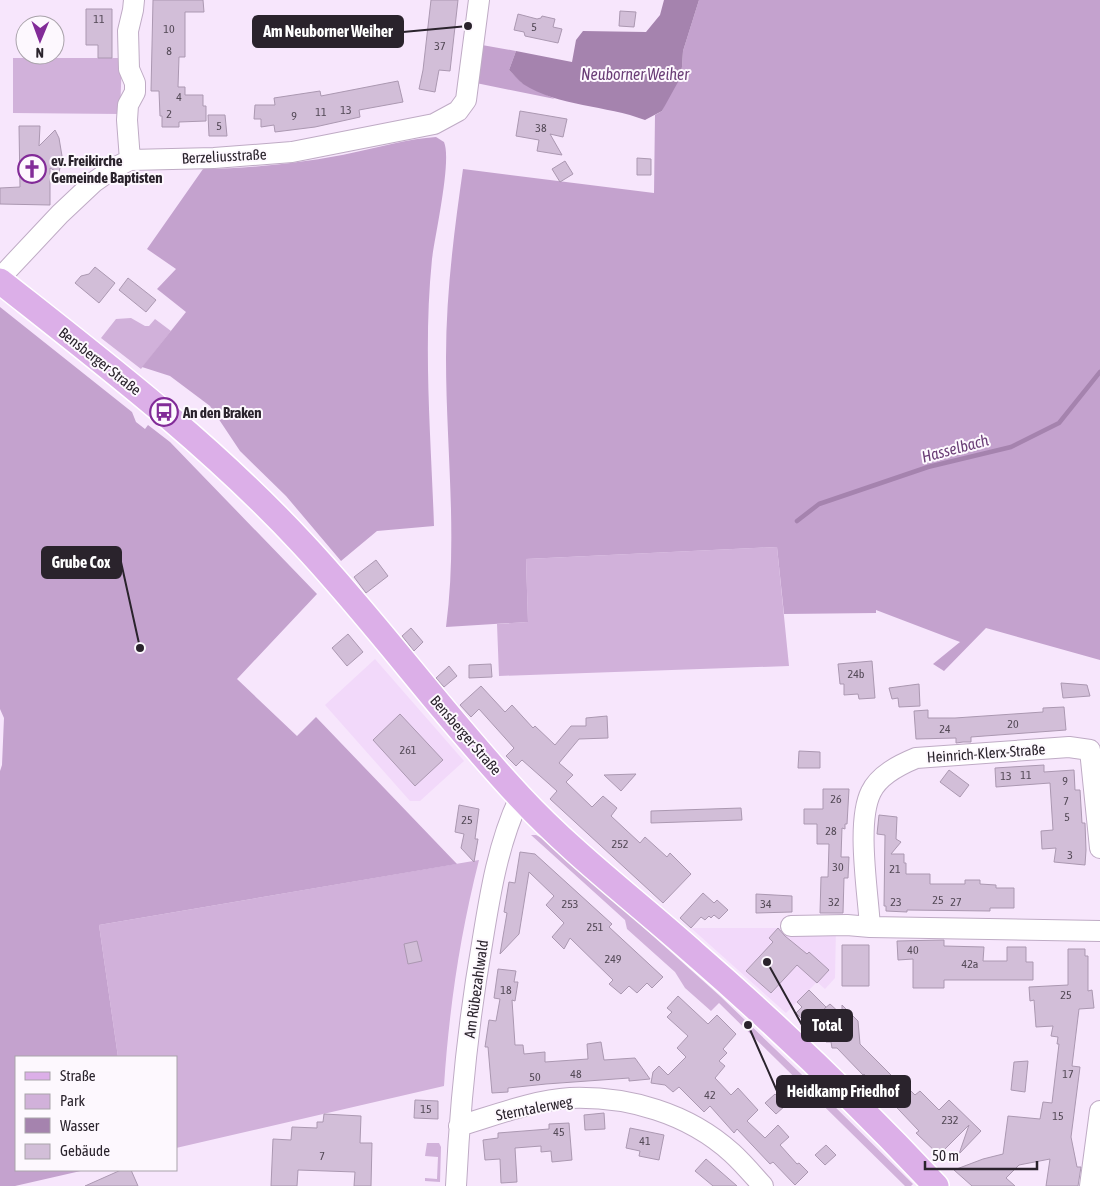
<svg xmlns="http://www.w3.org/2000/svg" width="1100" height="1186" font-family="'Asap Condensed',sans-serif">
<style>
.built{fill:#f2d9fa}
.green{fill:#d1b1da}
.forest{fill:#c4a2ce}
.water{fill:#a583ae}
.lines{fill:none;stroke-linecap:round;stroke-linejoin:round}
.stream{stroke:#a583ae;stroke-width:4.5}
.building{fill:#d2bed8;stroke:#ab98b1}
.minor-casing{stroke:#bfabc5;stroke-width:22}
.major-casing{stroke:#fff;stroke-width:28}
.minor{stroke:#fff;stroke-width:20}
.major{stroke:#dcafe8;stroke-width:25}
.labels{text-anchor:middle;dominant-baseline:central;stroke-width:4;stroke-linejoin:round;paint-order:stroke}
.number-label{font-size:12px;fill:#544a57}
.street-label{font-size:15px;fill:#2a232c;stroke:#fdf8fe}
.poi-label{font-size:15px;font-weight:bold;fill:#2a232c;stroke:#fdf8fe;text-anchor:start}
.water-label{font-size:16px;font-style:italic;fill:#6a3d76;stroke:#fdf8fe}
.leader{fill:none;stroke:#2a232c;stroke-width:2}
.callout-dot{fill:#2a232c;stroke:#fdf8fe;stroke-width:2}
.callout{fill:#2a232c;stroke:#2a232c;stroke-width:2}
.callout-label{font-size:16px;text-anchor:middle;font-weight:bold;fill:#fff}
</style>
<rect width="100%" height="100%" fill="#f7e6fc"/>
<path class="built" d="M375 659 464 761 420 801H410L325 705Z
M691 928H836L835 978 825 989 817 982 786 1013Z"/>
<path class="green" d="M13 58H122L120 114 13 113Z
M131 318 145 326H149L155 319 171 331 141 369 101 338 116 319Z
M777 547 789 666 499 676 497 624 528 622 526 559Z
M531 835H536L547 841 720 996 824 1096 913 1184 911 1186H905L719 1003 711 1011 685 988 675 972 627 929 625 920Z
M479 860C460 935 449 1009 444 1086L176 1148V1057H118L99 925Z
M427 1143H439L441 1147 440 1182 425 1181V1178L437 1179 438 1157 425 1156Z"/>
<path class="forest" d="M699 0H1100V660L986 628 944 671 933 664 960 642 876 610V613L784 614 777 547 526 559 528 622 446 627C458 537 446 448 446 358 446 294 454 232 463 169L654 193 655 115 662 111 682 67 683 51Z
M482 45 516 51 509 70 522 83 555 99 476 83Z
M436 137 444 142C452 160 435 235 432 259 423 347 431 437 434 526L377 531 341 561 286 496 240 451 210 406 170 376 142 367 186 312 157 289 176 269 147 249 203 169C255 168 306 163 356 152 383 146 409 139 436 137Z
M0 307 132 412 136 422 145 429 148 425 170 442 317 594 237 679 297 736 316 717 457 864 99 925 118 1057H16V1170H85L15 1186H0V771L2 765 4 718 0 709Z"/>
<path class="water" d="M664 0H699L683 51 682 67 678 82 662 111 645 120C606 105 559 107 523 84 518 80 513 74 509 70L516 51 572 62 576 40 583 31 646 32 660 15Z"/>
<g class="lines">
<path class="stream" d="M797 521 819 504 928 467 1011 447 1059 423 1100 372"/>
</g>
<path class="building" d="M153 0H203L204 12H185V57H179L178 87H185V95H203V106H206V121L179 122V127H162V116H160L159 91H151Z
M431 0H458L450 71 439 70 435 92 419 89 423 70Z
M86 9H112V58H98V45H86Z
M620 11 636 12 634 27 619 26Z
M518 14 537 19 541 18 542 16 555 19 553 27 562 29 558 43 525 36 524 32 514 30Z
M398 81 403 102 359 110 360 117 315 127 275 132 274 125 261 127V119H254L255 105H275L274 98 320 91 321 96Z
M520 111 567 119 563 137 550 134 562 155 537 151 539 140 516 136Z
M208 115H225L227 136H209Z
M19 126H40L39 146 55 130 59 138 62 156 59 173 50 168V205L0 204V188L20 187Z
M637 158 651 159V175H637Z
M565 161 573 174 560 182 552 169Z
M95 267 115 283 99 303 75 283 81 276 89 274Z
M128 278 156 300 146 312 119 290Z
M376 560 388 576 366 593 354 577Z
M411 628 423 642 414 651 402 636Z
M348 634 363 652 347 666 332 648Z
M872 661 875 698 859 699 858 694 844 695V684H840L838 664Z
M491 664 492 677 469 678V665Z
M449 666 457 676 444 687 436 678Z
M1061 683 1087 685 1090 696 1063 698Z
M919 684 920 706 899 707 898 698 892 699 889 688Z
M481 686 505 712 512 705 533 728 535 726 555 745 571 726H586V718L607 716 608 738 579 739 559 763 573 775 566 782 592 807 603 796 617 808 611 816 640 843 645 837 667 857 670 853 691 874 663 903 550 799 557 791 522 760 516 766 506 756 514 748 479 709 471 717 460 705Z
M1064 707 1066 730 971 737V742H963L956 743V738L916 739 914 711 928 710V718H955L1043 712V708Z
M400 714 443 760 415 786 373 740Z
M799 751 820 752V768H798Z
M1044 765V772L1074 770 1075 790H1080L1082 823H1085L1086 850 1085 865 1054 862 1056 848 1042 849 1041 831 1053 830 1050 783 996 787 995 768Z
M949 770 969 785 960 797 940 782Z
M636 774 621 791 604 775Z
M823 789H849L847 824H845V829L842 828 841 857H849L848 878H844L843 913H820L821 877H828L829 844H817V824H804V809H823Z
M459 805 479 809 475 839H478L474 862 461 848 464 834 455 832Z
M741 808 742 820 651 823V811Z
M879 815 897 817 896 839 901 842 891 854H904V863H906V874H930V884H965V880H980V884L996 885V888H1014V908H990V911L907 910V912L886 911V906H884L885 835 877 834Z
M520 852 535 854 612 924 609 927 663 977 652 988 647 983 637 993 629 986 621 994 609 984 613 980 570 938 564 949 552 937 564 923 546 905 554 896 529 872 519 934 500 954 507 913 504 912 509 882 515 883Z
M703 893 714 903 717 900 728 910 719 919 714 915 711 918 709 916 705 920 701 917 691 928 680 918Z
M756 894 792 896V912L756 913Z
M778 928 785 936 807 954 809 952 829 970 817 983 797 965 771 993 746 971 773 942 769 938Z
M944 940V946L984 947 983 961H1007V947H1026V962H1033V980H944V988H913V959L898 960 897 941Z
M417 941 422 961 408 964 404 944Z
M842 945H869V986H842Z
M1068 949H1085V956H1088V991L1092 990 1094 1008 1079 1009 1072 1066 1080 1067 1071 1137 1077 1167H1081L1078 1186H1046L1050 1159 1019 1165 1006 1178 1015 1186H972L954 1170 983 1159 1003 1154 1008 1116 1040 1119 1043 1102 1052 1103 1059 1044H1057L1058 1037 1051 1036 1053 1026 1036 1027 1034 1000 1030 1001 1029 987 1068 985Z
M498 969 516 971 514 982H518L515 1001 512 1000 515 1045H523L524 1054 545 1052V1062L588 1059 587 1044 601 1042 604 1060 635 1058 650 1079 629 1081V1078L546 1084 508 1088V1092L492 1093 488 1047H485L489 1020 496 1021 500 999 494 998Z
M809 990 826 1007 808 1025 796 1013 802 1007 797 1002Z
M678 996 708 1024 717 1015 736 1034 723 1049 727 1053 719 1061 725 1066 715 1078 731 1095 738 1088 758 1110 747 1121 765 1138 778 1125 789 1137 780 1145 797 1164 799 1163 808 1172 795 1185 773 1162 770 1164 737 1129 734 1133 710 1106 704 1112 679 1087 673 1092 665 1085 651 1083 653 1072 659 1066 668 1075 686 1057 677 1048 688 1036 667 1017 672 1012 667 1008Z
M830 1004 842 1015V1005L858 1021 860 1044 897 1081 899 1079 915 1095 920 1091 939 1110 949 1100 981 1131 959 1154 969 1125 939 1155 916 1133 919 1131 882 1092 864 1074 863 1075 837 1048H832L831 1042H826L824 1009Z
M1028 1061 1025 1092 1011 1090 1014 1062Z
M775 1094 786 1105 776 1114 765 1103Z
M415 1100 438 1101V1119L414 1118Z
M604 1113 605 1129 585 1130 584 1115Z
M324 1114 361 1116 360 1143H372L371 1186H354L355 1172 298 1170 297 1186H271L273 1139 291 1140 292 1127 317 1128V1122H323Z
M569 1123 572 1160 552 1162 551 1151 541 1152V1146L515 1148 517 1182 501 1183 500 1159 485 1160 483 1140 498 1138V1133L549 1129V1124Z
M630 1128 664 1135 659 1160 639 1156 640 1151 626 1148Z
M826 1145 836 1155 825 1165 815 1155Z
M706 1159 721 1172 737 1186H713L695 1171Z
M121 1170H131L138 1186H85Z"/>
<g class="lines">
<defs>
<path id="minor" d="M130 160 127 120 128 105 135 92V83L129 69 128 31 133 10 134 0
M0 278 60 214 94 182 114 168 130 160 214 158 292 152 434 124 458 111 466 100 479 0
M791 926 847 925 870 927 1100 931
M870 927C868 892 856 822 871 792 879 775 899 765 916 758L1069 747 1090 750 1100 848
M459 1126C493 1116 534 1100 570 1098 628 1096 688 1113 732 1153 743 1163 753 1175 763 1186
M456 1186C460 1105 468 1024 482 944 490 894 498 843 520 797
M1090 1186 1100 1111"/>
<path id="major" d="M0 281C105 364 211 445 302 543 378 624 443 715 520 797 573 854 637 902 695 954 779 1027 860 1105 936 1186"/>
</defs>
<use href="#minor" class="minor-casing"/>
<use href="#major" class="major-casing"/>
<use href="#minor" class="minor"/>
<use href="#major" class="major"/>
</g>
<defs>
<symbol id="church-ring" viewBox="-11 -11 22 22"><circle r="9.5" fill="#fdf8fe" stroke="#822b98" stroke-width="1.5"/><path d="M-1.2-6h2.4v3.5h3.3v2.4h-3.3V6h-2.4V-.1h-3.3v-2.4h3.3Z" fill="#822b98"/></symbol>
<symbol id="bus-ring" viewBox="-11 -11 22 22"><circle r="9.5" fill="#fdf8fe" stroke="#822b98" stroke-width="1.5"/><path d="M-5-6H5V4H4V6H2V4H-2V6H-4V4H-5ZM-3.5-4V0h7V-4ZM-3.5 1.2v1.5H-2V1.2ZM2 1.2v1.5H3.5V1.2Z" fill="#822b98"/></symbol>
</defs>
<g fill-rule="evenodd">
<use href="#church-ring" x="16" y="153" width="32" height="32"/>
<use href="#bus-ring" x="148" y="396" width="32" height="32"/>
</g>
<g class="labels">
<g class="number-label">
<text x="99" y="19">11</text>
<text x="534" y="27">5</text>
<text x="169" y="29">10</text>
<text x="440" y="46">37</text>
<text x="169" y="51">8</text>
<text x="179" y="97">4</text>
<text x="346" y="110">13</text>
<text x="321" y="112">11</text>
<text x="169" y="114">2</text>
<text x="294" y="116">9</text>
<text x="219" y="126">5</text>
<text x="541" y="128">38</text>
<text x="856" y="674">24b</text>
<text x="1013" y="724">20</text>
<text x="945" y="729">24</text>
<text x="408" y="750">261</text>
<text x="1026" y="775">11</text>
<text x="1006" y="776">13</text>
<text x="1065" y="781">9</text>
<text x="836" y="799">26</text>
<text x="1066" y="801">7</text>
<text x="1067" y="817">5</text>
<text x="467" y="820">25</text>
<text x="831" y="831">28</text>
<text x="620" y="844">252</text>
<text x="1070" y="855">3</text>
<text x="838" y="867">30</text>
<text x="895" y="869">21</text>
<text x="938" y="900">25</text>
<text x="834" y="902">32</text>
<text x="896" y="902">23</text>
<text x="956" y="902">27</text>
<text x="570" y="904">253</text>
<text x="766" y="904">34</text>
<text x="595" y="927">251</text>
<text x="913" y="950">40</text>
<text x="613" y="959">249</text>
<text x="970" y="964">42a</text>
<text x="506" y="990">18</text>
<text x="1066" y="995">25</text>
<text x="576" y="1074">48</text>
<text x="1068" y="1074">17</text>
<text x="535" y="1077">50</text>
<text x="710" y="1095">42</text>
<text x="426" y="1109">15</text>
<text x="1058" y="1116">15</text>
<text x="950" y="1120">232</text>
<text x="559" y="1132">45</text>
<text x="645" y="1141">41</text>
<text x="322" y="1156">7</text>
</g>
<g class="street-label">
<text transform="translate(224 156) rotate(-3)">Berzeliusstraße</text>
<text transform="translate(100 361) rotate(38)">Bensberger Straße</text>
<text transform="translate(466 735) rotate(49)">Bensberger Straße</text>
<text transform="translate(986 753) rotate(-4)">Heinrich-Klerx-Straße</text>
<text transform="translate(476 989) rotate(-82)">Am Rübezahlwald</text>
<text transform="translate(534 1108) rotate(-11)">Sterntalerweg</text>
</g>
<g class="poi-label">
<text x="51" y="160">ev. Freikirche<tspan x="51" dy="17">Gemeinde Baptisten</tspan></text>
<text x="183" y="412">An den Braken</text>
</g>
<g class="water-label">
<text x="635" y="74">Neuborner Weiher</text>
<text transform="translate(955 448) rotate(-15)">Hasselbach</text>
</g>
</g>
<path class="leader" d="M468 26L403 32M140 648L121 562M767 962L802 1025M748 1025L777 1091"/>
<g class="callout-dot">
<circle cx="468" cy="26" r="5"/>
<circle cx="140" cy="648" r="5"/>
<circle cx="767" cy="962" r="5"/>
<circle cx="748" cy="1025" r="5"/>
</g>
<g class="callout">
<rect x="253" y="16" width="150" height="31" rx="5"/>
<rect x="42" y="547" width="79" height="31" rx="5"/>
<rect x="802" y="1010" width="50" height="31" rx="5"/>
<rect x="777" y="1076" width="133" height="31" rx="5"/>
</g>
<g class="callout-label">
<text x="328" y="37">Am Neuborner Weiher</text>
<text x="81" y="568">Grube Cox</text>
<text x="827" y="1031">Total</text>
<text x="843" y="1097">Heidkamp Friedhof</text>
</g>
<rect x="15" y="1056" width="162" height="115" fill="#fdf8fe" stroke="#a9a3aa"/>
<rect x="25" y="1072" width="25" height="8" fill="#dcafe8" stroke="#a9a3aa"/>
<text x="60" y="1081" font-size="15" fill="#2a232c">Straße</text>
<rect x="25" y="1094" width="25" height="15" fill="#d1b1da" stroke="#a9a3aa"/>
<text x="60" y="1106" font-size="15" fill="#2a232c">Park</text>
<rect x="25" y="1118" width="25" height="15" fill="#a583ae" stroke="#a9a3aa"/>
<text x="60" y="1131" font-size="15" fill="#2a232c">Wasser</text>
<rect x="25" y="1144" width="25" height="15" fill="#d2bed8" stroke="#a9a3aa"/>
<text x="60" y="1156" font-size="15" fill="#2a232c">Gebäude</text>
<g transform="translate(40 40) rotate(181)"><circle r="24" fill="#fdf8fe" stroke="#a9a3aa"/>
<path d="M0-4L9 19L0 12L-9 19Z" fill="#822b98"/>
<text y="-8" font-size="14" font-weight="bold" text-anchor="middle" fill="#2a232c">N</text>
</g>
<path d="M925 1161v8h112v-8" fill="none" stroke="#2a232c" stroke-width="2.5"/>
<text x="932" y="1161" font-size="15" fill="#2a232c" stroke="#fdf8fe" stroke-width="4" paint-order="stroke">50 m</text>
</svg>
